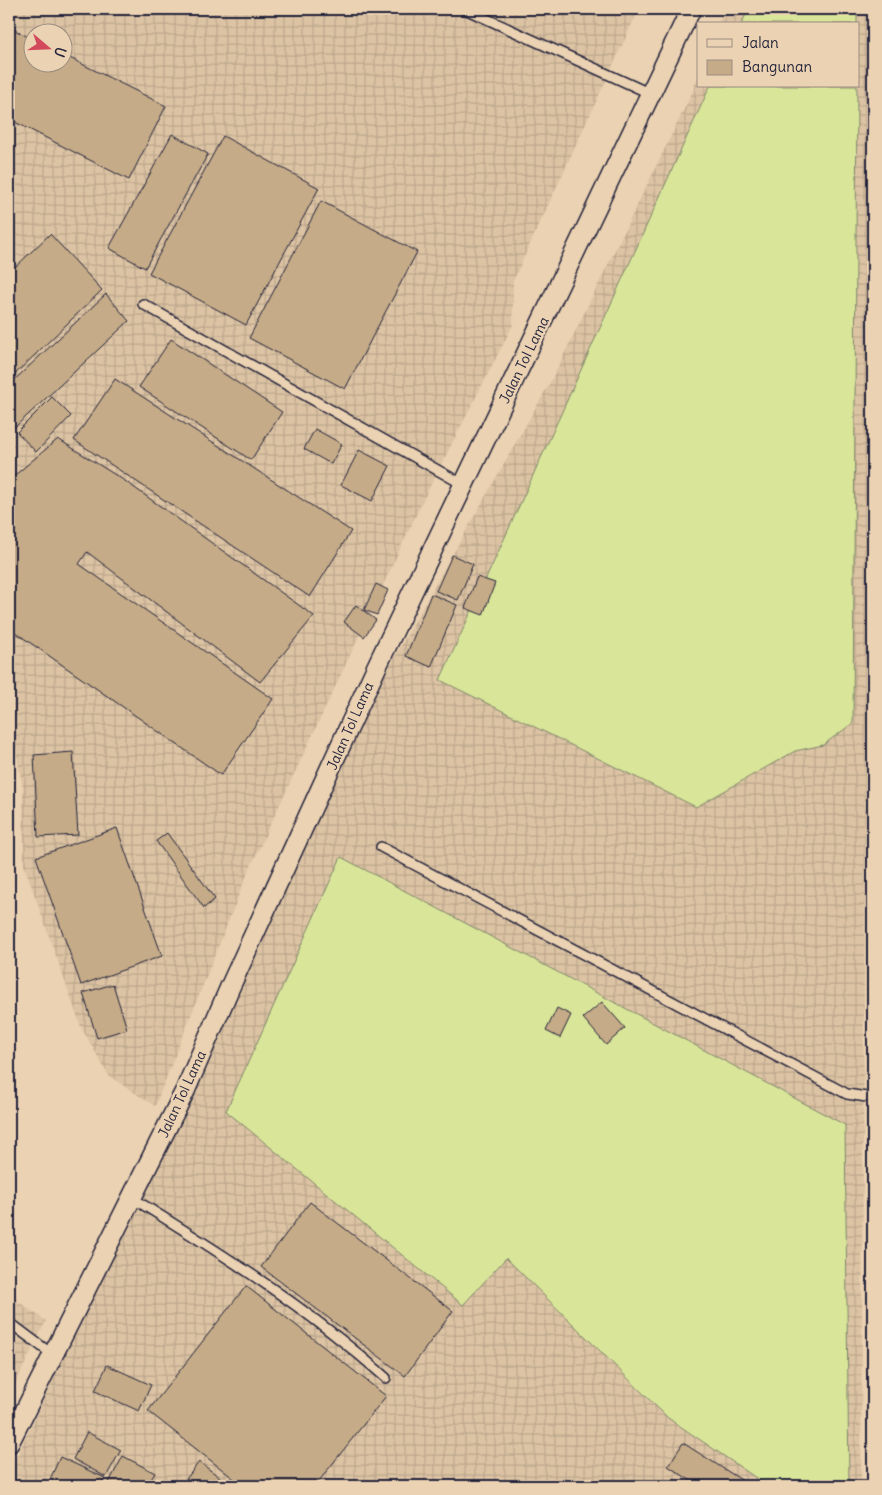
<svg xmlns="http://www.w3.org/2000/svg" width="882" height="1495" font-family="Delius,sans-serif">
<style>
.industrial{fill:url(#industrial-grid);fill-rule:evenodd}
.grass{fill:#d9e699;stroke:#7e846a}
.building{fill:#c5ab87;stroke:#22223b}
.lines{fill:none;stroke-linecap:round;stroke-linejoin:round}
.service-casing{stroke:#22223b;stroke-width:12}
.minor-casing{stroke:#22223b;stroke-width:22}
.service{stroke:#ebd2b2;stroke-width:9}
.minor{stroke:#ebd2b2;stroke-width:19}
.labels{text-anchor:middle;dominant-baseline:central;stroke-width:5;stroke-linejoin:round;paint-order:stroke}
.street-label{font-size:14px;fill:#22223b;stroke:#ebd2b2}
</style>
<defs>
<pattern id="industrial-grid" width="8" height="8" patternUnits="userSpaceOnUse" patternTransform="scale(1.25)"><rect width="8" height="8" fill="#dcc3a3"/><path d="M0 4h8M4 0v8" fill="none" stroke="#bca78d"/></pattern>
</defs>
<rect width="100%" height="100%" fill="#ebd2b2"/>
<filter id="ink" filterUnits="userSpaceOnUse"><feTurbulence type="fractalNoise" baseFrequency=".02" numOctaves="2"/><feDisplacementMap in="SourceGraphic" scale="10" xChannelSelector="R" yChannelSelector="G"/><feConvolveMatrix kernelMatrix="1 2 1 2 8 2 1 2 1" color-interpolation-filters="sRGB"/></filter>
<g filter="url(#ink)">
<path class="industrial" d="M9 9H639L513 281V325L425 496 248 872 155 1106 109 1076 81 1027 24 865 23 788 9 717ZM32 32H62V62H32Z
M724 9H749L741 24H718Z
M857 9H867L868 366 861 1486H849L845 1125 341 857 463 1305 506 1258 668 1418 768 1486H9V1472L187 1103 381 681 552 379 693 91 698 76V86H710L440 680 696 807 795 751 823 745 853 723 857 86H858Z
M9 1295 46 1321 9 1396Z"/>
<path class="grass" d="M749 9H857V24H741Z
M710 86H857L853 723 823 745 795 751 696 807 440 680Z
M341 857 845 1125 849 1486H768L668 1418 506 1258 463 1305 226 1111Z"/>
<path class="building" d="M9 27 32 39V62H62V54L166 106 129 180 9 119Z
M172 134 208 154 145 268 109 248Z
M223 136 319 188 246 325 149 273Z
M321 201 417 252 345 389 249 338Z
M50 234 102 290 9 380V273Z
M106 294 129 321 15 427 9 420V385Z
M171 339 282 412 251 460 139 387Z
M115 379 351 531 310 597 74 440Z
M52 397 71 416 36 452 17 432Z
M315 429 342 444 331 464 304 449Z
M58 439 125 481 314 616 260 682 87 552 79 564 273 699 221 775 9 628V480Z
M359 450 390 466 372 501 341 485Z
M452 555 473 564 458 600 436 591Z
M477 577 495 583 483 615 465 608Z
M376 584 388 590 377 615 364 610Z
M431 594 457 605 431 667 406 656Z
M356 605 376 620 364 637 344 622Z
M73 752 78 835 38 837 34 755Z
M117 828 162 956 81 985 36 857Z
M167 833 215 899 204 908 156 841Z
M113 984 127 1029 97 1038 83 993Z
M602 1002 625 1028 606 1045 583 1018Z
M557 1008 571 1015 560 1038 546 1031Z
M310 1202 453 1311 405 1376 261 1267Z
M246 1286 386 1396 315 1486H243L148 1411Z
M107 1365 151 1385 139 1411 95 1391Z
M87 1432 121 1450 106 1477 73 1459Z
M683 1443 751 1486H699L668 1466Z
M123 1456 155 1473 147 1486H107Z
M60 1457 105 1478 101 1486H47Z
M199 1462 232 1486H181Z"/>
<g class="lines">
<defs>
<path id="service" d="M465 9 651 94
M143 304 464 485
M381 847 847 1094 873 1098
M132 1198C220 1252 308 1308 386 1378
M9 1322 53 1355"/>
<path id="minor" d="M9 1443 185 1091 230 987 377 666 691 9"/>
</defs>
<use href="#service" class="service-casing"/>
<use href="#minor" class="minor-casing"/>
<use href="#service" class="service"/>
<use href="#minor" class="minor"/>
</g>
</g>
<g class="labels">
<g class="street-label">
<text transform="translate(524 360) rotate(-64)">Jalan Tol Lama</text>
<text transform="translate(350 726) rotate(-66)">Jalan Tol Lama</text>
<text transform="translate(182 1094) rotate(-65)">Jalan Tol Lama</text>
</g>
</g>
<rect width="882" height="1495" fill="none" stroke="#ebd2b2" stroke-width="30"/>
<rect x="15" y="15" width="852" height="1465" fill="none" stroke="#22223b" stroke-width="2" filter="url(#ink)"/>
<rect x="697" y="22" width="162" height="65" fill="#ebd2b2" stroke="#9b8c82"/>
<rect x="707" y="39" width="25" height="8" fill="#ebd2b2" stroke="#9b8c82"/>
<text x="742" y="48" font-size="15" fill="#22223b">Jalan</text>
<rect x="707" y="60" width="25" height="15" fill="#c5ab87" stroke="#9b8c82"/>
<text x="742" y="72" font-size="15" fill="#22223b">Bangunan</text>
<g transform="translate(48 48) rotate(109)"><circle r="24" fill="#ebd2b2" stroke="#9b8c82"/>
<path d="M0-4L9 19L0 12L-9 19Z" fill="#d1495b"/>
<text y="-8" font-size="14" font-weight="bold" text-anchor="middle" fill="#22223b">U</text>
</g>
</svg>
